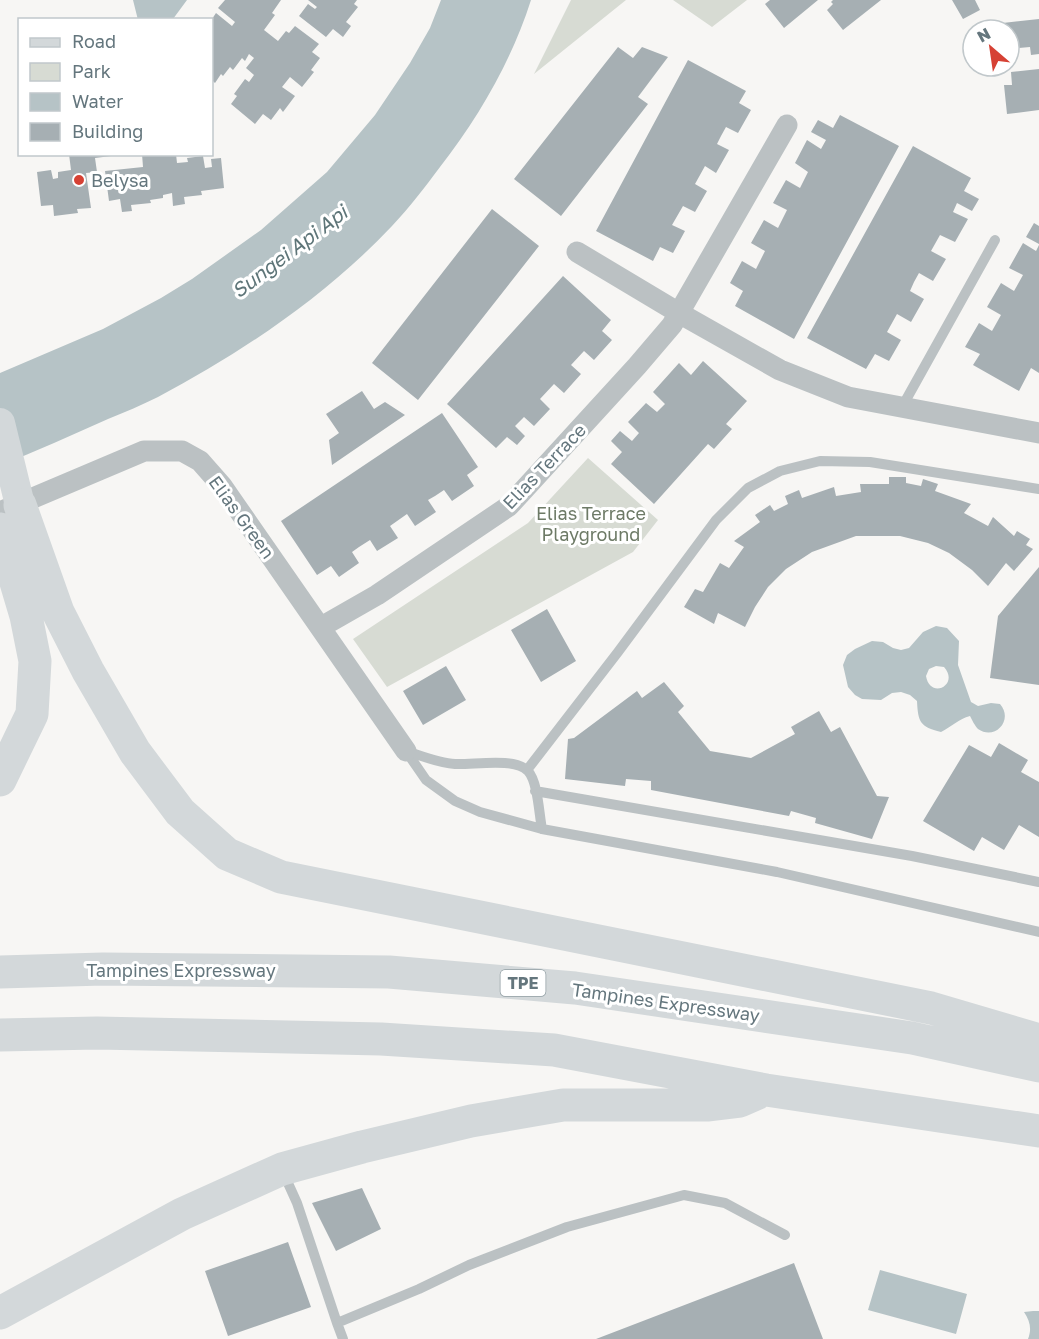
<svg xmlns="http://www.w3.org/2000/svg" width="1039" height="1339" font-family="'Golos Text',sans-serif">
<style>
.green{fill:#d7dbd3}
.water{fill:#b6c3c6;fill-rule:evenodd}
.building{fill:#a6afb3}
.lines{fill:none;stroke-linecap:round;stroke-linejoin:round}
.service{stroke:#bbc1c3;stroke-width:10}
.minor{stroke:#bbc1c3;stroke-width:21}
.secondary{stroke:#d3d8da;stroke-width:30}
.motorway{stroke:#d3d8da;stroke-width:33}
.poi-dot{fill:#d64134;stroke:#fff;stroke-width:2}
.labels{text-anchor:middle;dominant-baseline:central;stroke-width:6;stroke-linejoin:round;paint-order:stroke}
.shield{fill:#fff;stroke:#929fa4;stroke-width:1.5}
.shield-label{font-size:16px;font-weight:bold;fill:#64767d}
.poi-label{font-size:18px;fill:#64767d;stroke:#fff;text-anchor:start}
.street-label{font-size:18px;fill:#64767d;stroke:#fff}
.park-label{font-size:18px;fill:#6d7a66;stroke:#fff}
.water-label{font-size:20px;font-style:italic;fill:#5e7578;stroke:#fff}
</style>
<rect width="100%" height="100%" fill="#f7f6f4"/>
<path class="green" d="M571 0H626L534 74Z
M673 0H747L712 27Z
M588 458 658 520 633 552 387 687 353 639 528 523Z"/>
<path class="water" d="M133 0H187L173 19 138 20Z
M441 0H531C512 60 479 117 440 167 425 187 409 208 392 226 325 297 244 351 158 397 142 405 125 412 108 419 72 435 36 451 0 466V373L103 329 161 298 192 279 261 230 327 172 375 115 410 63 430 28Z
M936 626 947 628 959 641 958 665 971 702 978 706 991 703 1000 704C1014 720 995 741 978 729 975 726 972 720 970 716 959 719 951 727 941 732 920 727 918 722 917 701L910 695 901 692 892 693 881 700 862 699 855 695 848 687 843 665 847 655 855 649 872 641 883 642 893 648 901 650 909 648 923 632ZM936 666 944 667C960 685 930 700 926 676L929 669Z
M880 1270 967 1294 956 1334 868 1310Z
M1033 1311H1039V1339H1028C1032 1329 1030 1321 1024 1312Z"/>
<path class="building" d="M225 0H281L272 13 275 15 264 30 278 41 286 31 289 33 295 26 319 44 312 52 320 58 311 70 314 72 302 87 290 77 282 87 295 96 283 112 280 108 271 120 263 114 255 124 231 104 237 96 234 94 245 79 249 82 254 75 246 68 254 58 249 54 245 61 242 58 233 70 230 67 223 76 221 74 215 83 212 80V19L216 13 232 26 235 22 218 8Z
M308 0H357L354 4 358 7 346 22 351 26 343 37 333 29 326 37 299 16 308 4 315 9 317 7Z
M770 0H818L784 28 765 4Z
M833 0H881L843 30 827 10 833 4 831 2Z
M952 0H975L980 10 963 19Z
M1039 19V54L1031 55 1030 47 1009 49V30H995L994 24Z
M618 47 633 58 642 47 668 57 638 97 648 104 561 216 514 179Z
M688 60 746 91 739 103 751 110 738 133 726 127 721 136 717 144 729 150 716 173 705 166 695 184 707 191 695 212 683 206 672 225 685 231 673 253 660 247 653 261 596 231Z
M1039 69V110L1007 114 1004 85H1012L1011 72Z
M840 115 899 146 794 339 735 306 743 291 730 283 742 261 756 269 765 251 751 243 764 220 778 228 787 210 773 203 786 180 800 188 808 172 795 163 807 140 821 149 826 140 811 132 818 120 833 128Z
M913 146 971 178 964 191 979 199 972 211 957 203 953 212 968 219 955 242 940 235 931 251 946 259 933 281 919 273 914 282 910 291 924 299 911 322 897 314 887 332 901 340 889 361 875 354 866 369 807 338Z
M69 154H111V156L95 158 97 172 86 173 91 208 77 209 78 213 54 216 53 205 41 206 37 172 51 170 53 179 58 178V172L71 170Z
M142 154H176L177 163 188 162 187 158 203 156 205 168 212 167 211 159 221 158 224 188 201 191 202 195 184 197 185 204 173 206 172 193 163 195V198L150 200 151 203 131 205 132 211 122 212 120 199 109 201 105 171 143 167Z
M492 209 539 246 418 400 372 363Z
M1034 223 1039 226V244L1026 237Z
M1023 243 1036 251 1039 245V373L1031 368 1019 391 973 365 980 354 965 347 979 323 992 331 1001 315 987 307 1001 283 1014 291 1023 275 1009 268Z
M563 276 611 320 602 331 612 340 594 360 584 351 571 365 581 374 564 393 554 384 540 399 550 409 534 426 524 417 515 426 525 436 517 445 507 437 496 448 447 404Z
M703 361 747 401 726 424 732 429 714 449 708 444 654 504 611 464 622 452 611 441 620 431 632 441 639 433 628 422 646 403 657 412 665 404 653 392 679 363 691 375Z
M362 391 374 409 385 402 405 415 332 465 329 440 339 433 326 414Z
M442 413 478 467 467 475 474 486 452 501 444 490 435 496 428 500 436 512 415 526 407 514 390 526 398 538 377 551 370 540 359 547 352 552 359 563 339 577 331 566 317 575 281 521Z
M889 477H906V483L921 486 923 479 938 484 935 491 971 504 964 513 988 526 993 517 1014 536 1017 531 1030 539 1026 545 1033 549 1014 571 1006 563 988 586 972 570 949 553 928 543 900 536H856L812 552 786 569 768 587 755 607 745 627 718 613 714 624 684 607 695 589 703 592 720 563 729 568 744 547 734 541 760 522 755 515 770 505 774 511 788 504 785 496 799 490 802 498 834 487 836 496 861 492 860 484H889Z
M1039 567V685L990 678 998 616Z
M547 609 576 661 541 682 511 630Z
M446 666 466 700 423 725 403 691Z
M664 682 684 706 678 712 710 751 751 758 795 734 791 727 819 711 831 732 840 727 877 796 889 797 872 839 815 823 816 818 791 811 789 816 651 790V781L626 779 625 786 565 779 568 739 574 738 637 691 642 698Z
M999 743 1028 760 1021 772 1039 782V837L1019 825 1004 850 982 837 974 851 923 821 969 745 991 757Z
M362 1188 381 1229 336 1251 312 1203Z
M288 1242 311 1307 228 1336 205 1271Z
M794 1263 823 1339H596Z"/>
<g class="lines">
<path class="service" d="M902 407 995 240
M406 751 426 780 455 801 480 812 542 829 777 872 1039 932
M406 751C422 756 439 763 455 764 474 765 514 757 528 771 538 782 539 814 542 829
M527 770 618 652 716 520 748 488 780 471 820 461 870 462 1039 489
M535 791 912 856 1039 882
M283 1172 297 1203 337 1323 419 1289 469 1265 567 1227 684 1195 725 1203 785 1235
M337 1323 343 1339"/>
<path class="minor" d="M577 252 679 313 780 370 848 397 1039 433
M0 512 144 451H182L200 461 222 486 406 751
M321 627 377 595 509 506 637 366 672 325 787 125"/>
<path class="secondary" d="M0 423 20 505"/>
<path class="motorway" d="M20 505 58 612 88 671 135 752 180 812 227 854 281 877 931 1008 1039 1040
M0 529 26 616 35 661 32 714 0 780
M0 972 103 969 389 972 575 988 912 1038 1039 1066
M0 1035 97 1033 381 1039 554 1050 766 1090 1039 1131
M0 1313 182 1214 282 1169 362 1147 471 1121 563 1105H707L740 1101 756 1094"/>
</g>
<circle class="poi-dot" cx="79" cy="180" r="6"/>
<g class="labels">
<rect class="shield" x="500.5" y="970" width="45" height="26" rx="4.5"/>
<g class="shield-label">
<text x="523" y="983">TPE</text>
</g>
<g class="poi-label">
<text x="91" y="180">Belysa</text>
</g>
<g class="street-label">
<text transform="translate(544 466) rotate(-46)">Elias Terrace</text>
<text transform="translate(242 517) rotate(54)">Elias Green</text>
<text x="181" y="970">Tampines Expressway</text>
<text transform="translate(666 1002) rotate(8)">Tampines Expressway</text>
</g>
<g class="park-label">
<text x="591" y="513">Elias Terrace<tspan x="591" dy="21">Playground</tspan></text>
</g>
<g class="water-label">
<text transform="translate(289 251) rotate(-37)">Sungei Api Api</text>
</g>
</g>
<rect x="18" y="18" width="195" height="138" fill="#ffffff" stroke="#c1c8cb" stroke-width="1.5"/>
<rect x="30" y="38" width="30" height="9" fill="#d3d8da" stroke="#c1c8cb" stroke-width="1.5"/>
<text x="72" y="48" font-size="18" fill="#64767d">Road</text>
<rect x="30" y="63" width="30" height="18" fill="#d7dbd3" stroke="#c1c8cb" stroke-width="1.5"/>
<text x="72" y="78" font-size="18" fill="#64767d">Park</text>
<rect x="30" y="93" width="30" height="18" fill="#b6c3c6" stroke="#c1c8cb" stroke-width="1.5"/>
<text x="72" y="108" font-size="18" fill="#64767d">Water</text>
<rect x="30" y="123" width="30" height="18" fill="#a6afb3" stroke="#c1c8cb" stroke-width="1.5"/>
<text x="72" y="138" font-size="18" fill="#64767d">Building</text>
<g transform="translate(991 48) rotate(331)"><circle r="28" fill="#ffffff" stroke="#c1c8cb" stroke-width="1.5"/>
<path d="M0-4.5L10 22L0 15L-10 22Z" fill="#d64134"/>
<text y="-9" font-size="16" font-weight="bold" text-anchor="middle" fill="#64767d">N</text>
</g>
</svg>
